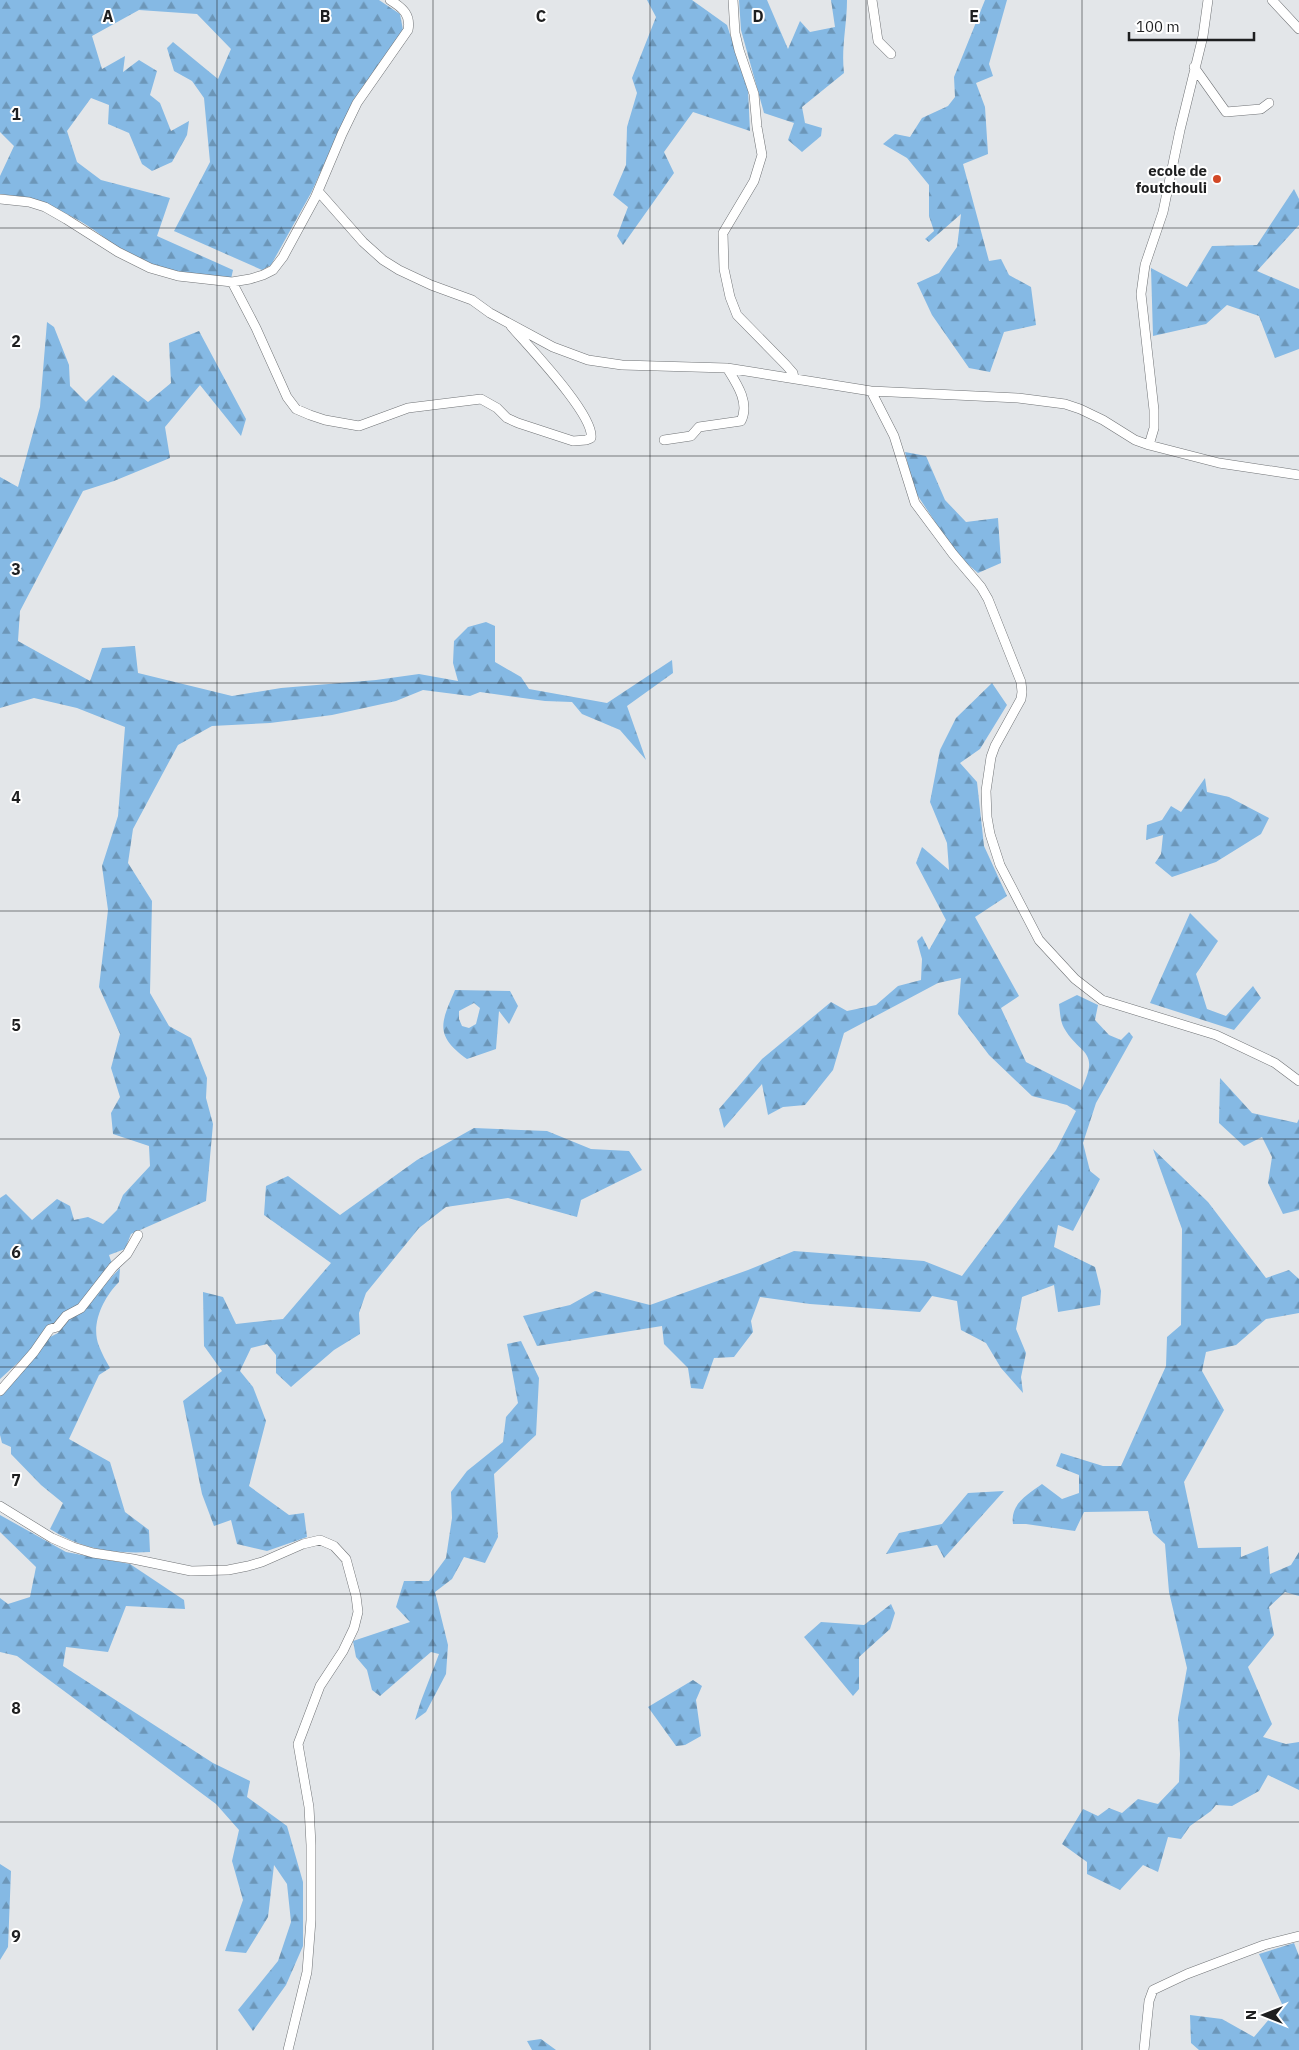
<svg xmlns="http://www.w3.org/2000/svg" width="1299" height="2050" font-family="'IBM Plex Sans',sans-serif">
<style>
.forest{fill:url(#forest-firs);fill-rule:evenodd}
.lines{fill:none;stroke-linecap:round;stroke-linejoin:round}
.minor-casing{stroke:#707376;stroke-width:10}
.minor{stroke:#fff;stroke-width:9}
.grid{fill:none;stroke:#1e1f20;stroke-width:1;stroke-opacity:0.55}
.poi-dot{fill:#d24826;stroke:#fff;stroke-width:2}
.labels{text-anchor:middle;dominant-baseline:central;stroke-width:4;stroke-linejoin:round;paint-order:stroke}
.poi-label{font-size:15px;font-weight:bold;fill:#1e1f20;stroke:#fff;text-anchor:end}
.grid-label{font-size:16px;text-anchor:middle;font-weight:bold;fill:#1e1f20;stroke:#fff;stroke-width:4;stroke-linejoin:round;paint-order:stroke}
</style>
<defs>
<pattern id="forest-firs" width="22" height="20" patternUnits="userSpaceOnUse" patternTransform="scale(1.25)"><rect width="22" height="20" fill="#85b9e4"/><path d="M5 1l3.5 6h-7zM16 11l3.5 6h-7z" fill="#6c96b8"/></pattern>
</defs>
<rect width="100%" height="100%" fill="#e3e6e9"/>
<path class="forest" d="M0 0H379L400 14 403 30 354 99 311 193 271 265 262 270 174 231 210 162 204 98 192 81 174 71 167 48 173 42 218 79 231 49 197 14 139 10 92 36 102 69 125 56 123 72 139 60 157 71 150 95 160 103 171 131 189 121 187 135 172 162 152 171 142 164 129 133 108 124 109 105 91 98 67 131 77 162 101 180 170 198 157 236 233 270 231 279C204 278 177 275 151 266 124 256 104 235 80 221 54 206 29 197 0 194V176L14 146 0 132Z
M647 0H692L727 25 748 90 750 131 693 112 664 152 674 173 623 245 617 236 628 207 613 195 626 165 627 127 637 93 632 78 656 17Z
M739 0H767L788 49 800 21 810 32 835 27 831 0H847C847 25 841 48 844 73L802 107 805 123 822 128 821 136 802 152 788 140 794 123 764 113 741 30Z
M985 0H1007L989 64 993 76 976 83 985 107 988 154 963 164 989 261 1001 259 1009 275 1031 287 1036 325 1004 332 990 372 969 368 932 315 917 283 939 273 957 247 961 214 929 242 925 239 934 231 929 216V185L907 158 883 144 895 134 910 137 922 118 948 106 955 97 954 77Z
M1294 189 1299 199V225L1257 271 1299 289V349L1275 358 1259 316 1227 305 1206 324 1153 336 1151 268 1187 287 1212 246 1257 245Z
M47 322 54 327 69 365 70 386 86 402 113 375 148 402 171 383 169 343 199 331 246 419 241 436 200 385 165 427 170 458 114 481 83 491 20 611 18 641 90 681 102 648 135 646 138 673 232 696 281 688 376 680 419 674 458 681 453 663 454 641 468 627 486 622 495 626V662L521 677 529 689 607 703 672 660 673 673 627 706 646 760 620 730 582 714 572 702 545 701 480 692 470 696 423 690 396 701 332 715 270 723 212 726 178 745 133 829 128 863 152 901 150 993 169 1026 191 1038 207 1078 206 1098 213 1124 206 1201 131 1234 125 1249 109 1255 112 1264 80 1306 0 1379V1198L6 1194 32 1220 57 1199 70 1206 74 1220 88 1217 103 1224 117 1210 123 1195 150 1166 149 1146 113 1134 111 1113 120 1097 111 1068 120 1034 99 987 108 910 102 866 118 816 125 727 77 708 34 698 0 708V477L18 487 40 407Z
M905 452 926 456 945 500 966 522 998 518 1001 563 978 573 957 555 914 490Z
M992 683 1007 705 980 749 960 763 977 782 984 846 1007 896 975 917 1019 996 1001 1008 1026 1062 1081 1090C1101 1049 1080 1056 1064 1028 1060 1021 1060 1011 1059 1004L1077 995 1098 1005 1095 1020 1109 1035 1121 1040 1129 1032 1133 1037 1096 1103 1083 1143 1090 1171 1100 1179 1073 1231 1058 1225 1054 1247 1095 1267 1101 1291 1100 1305 1058 1312 1054 1285 1022 1297 1016 1329 1026 1353 1021 1377 1023 1393 1001 1368 986 1343 961 1330 957 1301 932 1296 920 1312 810 1304 760 1297 751 1321 753 1332 734 1357 714 1358 703 1389 691 1388 688 1368 664 1344 662 1326 537 1346 523 1316 570 1305 595 1291 650 1305 748 1270 794 1251 924 1261 962 1276 1056 1150 1076 1111 1067 1105 1032 1096 989 1055 958 1014 961 978 938 983 844 1033 833 1070 805 1105 783 1107 768 1115 762 1084 724 1128 719 1109 762 1059 831 1002 847 1011 876 1005 898 986 921 980 922 959 917 941 922 936 929 950 946 920 916 863 922 847 949 870 947 843 930 802 940 750 956 718Z
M1205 778 1207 792 1229 797 1269 818 1261 834 1216 862 1172 877 1155 863 1161 854 1163 835 1146 840 1147 825 1162 820 1171 806 1181 812Z
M1190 913 1218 941 1196 974 1207 1009 1226 1016 1253 986 1261 998 1234 1030 1150 1003Z
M455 990 510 991 518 1006 509 1024 499 1011 496 1049 467 1059C434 1035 441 1023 455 990ZM474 1003 480 1008 476 1024 469 1028 462 1026 459 1019V1011Z
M1220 1078 1252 1113 1297 1123 1299 1119V1210L1283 1214 1268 1183 1272 1157 1262 1137 1244 1146 1219 1123Z
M474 1128 547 1131 591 1149 629 1151 642 1170 581 1200 577 1217 508 1198 446 1207 419 1228 366 1293 359 1313 360 1334 334 1350 291 1387 276 1373V1355L267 1344 251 1348 240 1371 253 1387 266 1421 249 1486 289 1515 304 1513 307 1537 267 1551 237 1544 231 1520 214 1526 202 1494 183 1401 222 1371 204 1346 203 1292 223 1297 236 1324 283 1319 331 1263 264 1215 266 1186 288 1176 340 1215 417 1160Z
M1153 1149 1208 1202 1266 1278 1289 1270 1299 1279V1313L1266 1319 1236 1345 1206 1352 1202 1371 1224 1410 1184 1482 1198 1548 1241 1547V1557L1268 1546 1270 1574 1291 1565 1299 1552V1596L1285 1592 1269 1607 1274 1635 1248 1667 1272 1724 1263 1737 1286 1744 1299 1742V1790L1268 1775 1259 1791 1232 1806 1216 1805 1211 1811 1190 1826 1181 1839 1168 1837 1158 1872 1143 1865 1120 1890 1087 1874V1862L1062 1844 1083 1809 1098 1816 1109 1808 1122 1813 1138 1799 1158 1804 1179 1782 1180 1754 1178 1718 1187 1668 1169 1592 1165 1544 1153 1533 1148 1511 1084 1512 1075 1531 1026 1524H1013C1010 1504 1027 1495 1042 1484L1062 1499 1079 1493V1475L1056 1466 1061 1453 1103 1466H1121L1166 1366 1167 1337 1181 1325 1182 1229Z
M120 1268 119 1282C104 1297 90 1324 99 1346 102 1354 106 1361 110 1368L99 1375 69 1439 110 1462 125 1512 149 1530 150 1552C113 1554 81 1549 50 1529L63 1503 41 1485 11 1454V1447L2 1443 0 1435V1394L46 1339 58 1333 67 1318 97 1293Z
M521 1341 539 1378 536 1435 494 1474 498 1537 485 1563 464 1557 452 1579 435 1592 448 1645 446 1674 426 1712 415 1720 421 1701 439 1654 431 1652 380 1696 372 1690 367 1670 356 1657 353 1641 410 1622 396 1607 404 1581H429L446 1558 452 1518 451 1492 467 1471 503 1442 506 1417 518 1403 507 1344Z
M1004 1491 944 1558 937 1545 886 1554 899 1533 942 1524 968 1493Z
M0 1515 66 1552 130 1564 184 1600 185 1609 126 1606 108 1652 66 1647 63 1666 213 1763 250 1781 247 1797 287 1826 303 1882V1946L286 1985 253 2031 238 2010 278 1961 291 1922 287 1884 274 1865 268 1917 246 1953 225 1951 243 1900 232 1861 239 1830 216 1804 17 1656 0 1652V1598L8 1604 30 1597 36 1567 0 1532Z
M891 1604 895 1613 890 1629 859 1657V1689L853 1696 804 1637 821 1622 864 1625Z
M693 1680 702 1686 696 1700 701 1736 685 1745 676 1746 648 1707Z
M0 1864 11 1871 8 1947 0 1960Z
M1294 1943 1299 1956V2050H1199L1191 2043 1190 2015 1222 2019 1254 2037 1282 2004 1259 1954Z
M541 2039 556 2050H532L527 2041Z"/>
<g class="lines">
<defs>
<path id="minor" d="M733 0 735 33 739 50 754 94 757 127 762 155 754 181 723 233 724 269 730 297 737 315 786 365 793 373 794 378
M872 0 878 41 891 54
M1272 0 1299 29
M1194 67 1226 112 1261 109 1269 103
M318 191 363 242 383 260 399 270 431 285 472 300 490 313 553 347 588 360 622 365 727 368 871 391 1018 398 1065 404 1080 409 1103 420 1135 440 1149 445 1219 463 1299 475
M0 199 29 202 45 207 66 219 118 252 150 268 178 276 232 282 250 279 263 275 273 270 283 257 315 198 342 134 357 103 408 30C411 15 403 8 390 0
M232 282 256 328 287 397 296 409 310 415 325 420 359 426 408 408 481 399 497 408 507 418 518 423 573 441 586 440 591 438C595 415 527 345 511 326
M871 391 894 436 915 503 953 554 981 587 988 599 1021 682 1022 692 1021 699 995 746 991 757 986 791 987 817 990 834 1000 865 1039 940 1075 979 1102 1000 1216 1035 1275 1063 1299 1081
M664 440 691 436 699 427 741 421C750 403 737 384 727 368
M1149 445 1154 428V410L1141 294 1145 265 1163 212 1180 130 1203 36 1208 0
M0 1391 34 1352 50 1329 57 1327 66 1316 81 1308 113 1267 127 1254 138 1235
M0 1506 52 1538 73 1547 93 1553 133 1559 191 1571 228 1570 248 1566 262 1562 303 1544 320 1540 334 1546 346 1559 356 1596 358 1612 354 1628 343 1651 320 1686 298 1744 309 1807 311 1845V1920L307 1972 288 2050
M1144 2050 1149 2001 1153 1990 1187 1974 1264 1945 1299 1936"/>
</defs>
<use href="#minor" class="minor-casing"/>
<use href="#minor" class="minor"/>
</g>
<path class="grid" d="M217 0V2050M433 0V2050M650 0V2050M866 0V2050M1082 0V2050M0 228H1299M0 456H1299M0 683H1299M0 911H1299M0 1139H1299M0 1367H1299M0 1594H1299M0 1822H1299"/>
<circle class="poi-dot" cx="1217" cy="179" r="5"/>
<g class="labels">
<g class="poi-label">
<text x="1207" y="170">ecole de<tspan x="1207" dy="17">foutchouli</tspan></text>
</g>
</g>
<g class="grid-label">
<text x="108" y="22">A</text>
<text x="325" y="22">B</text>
<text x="541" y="22">C</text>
<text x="758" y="22">D</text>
<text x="974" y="22">E</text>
<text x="16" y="120">1</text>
<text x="16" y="347">2</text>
<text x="16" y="575">3</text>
<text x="16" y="803">4</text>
<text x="16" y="1031">5</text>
<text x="16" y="1258">6</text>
<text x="16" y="1486">7</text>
<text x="16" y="1714">8</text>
<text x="16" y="1942">9</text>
</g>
<g transform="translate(1264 2015) rotate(270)" stroke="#ffffff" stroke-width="4" paint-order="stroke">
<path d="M0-4L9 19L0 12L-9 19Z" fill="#1e1f20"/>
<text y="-8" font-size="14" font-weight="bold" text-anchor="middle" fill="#1e1f20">N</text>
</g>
<path d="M1129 32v8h125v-8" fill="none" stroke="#1e1f20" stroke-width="2.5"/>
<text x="1136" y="32" font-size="15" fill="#1e1f20" stroke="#ffffff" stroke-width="4" paint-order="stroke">100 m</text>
</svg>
